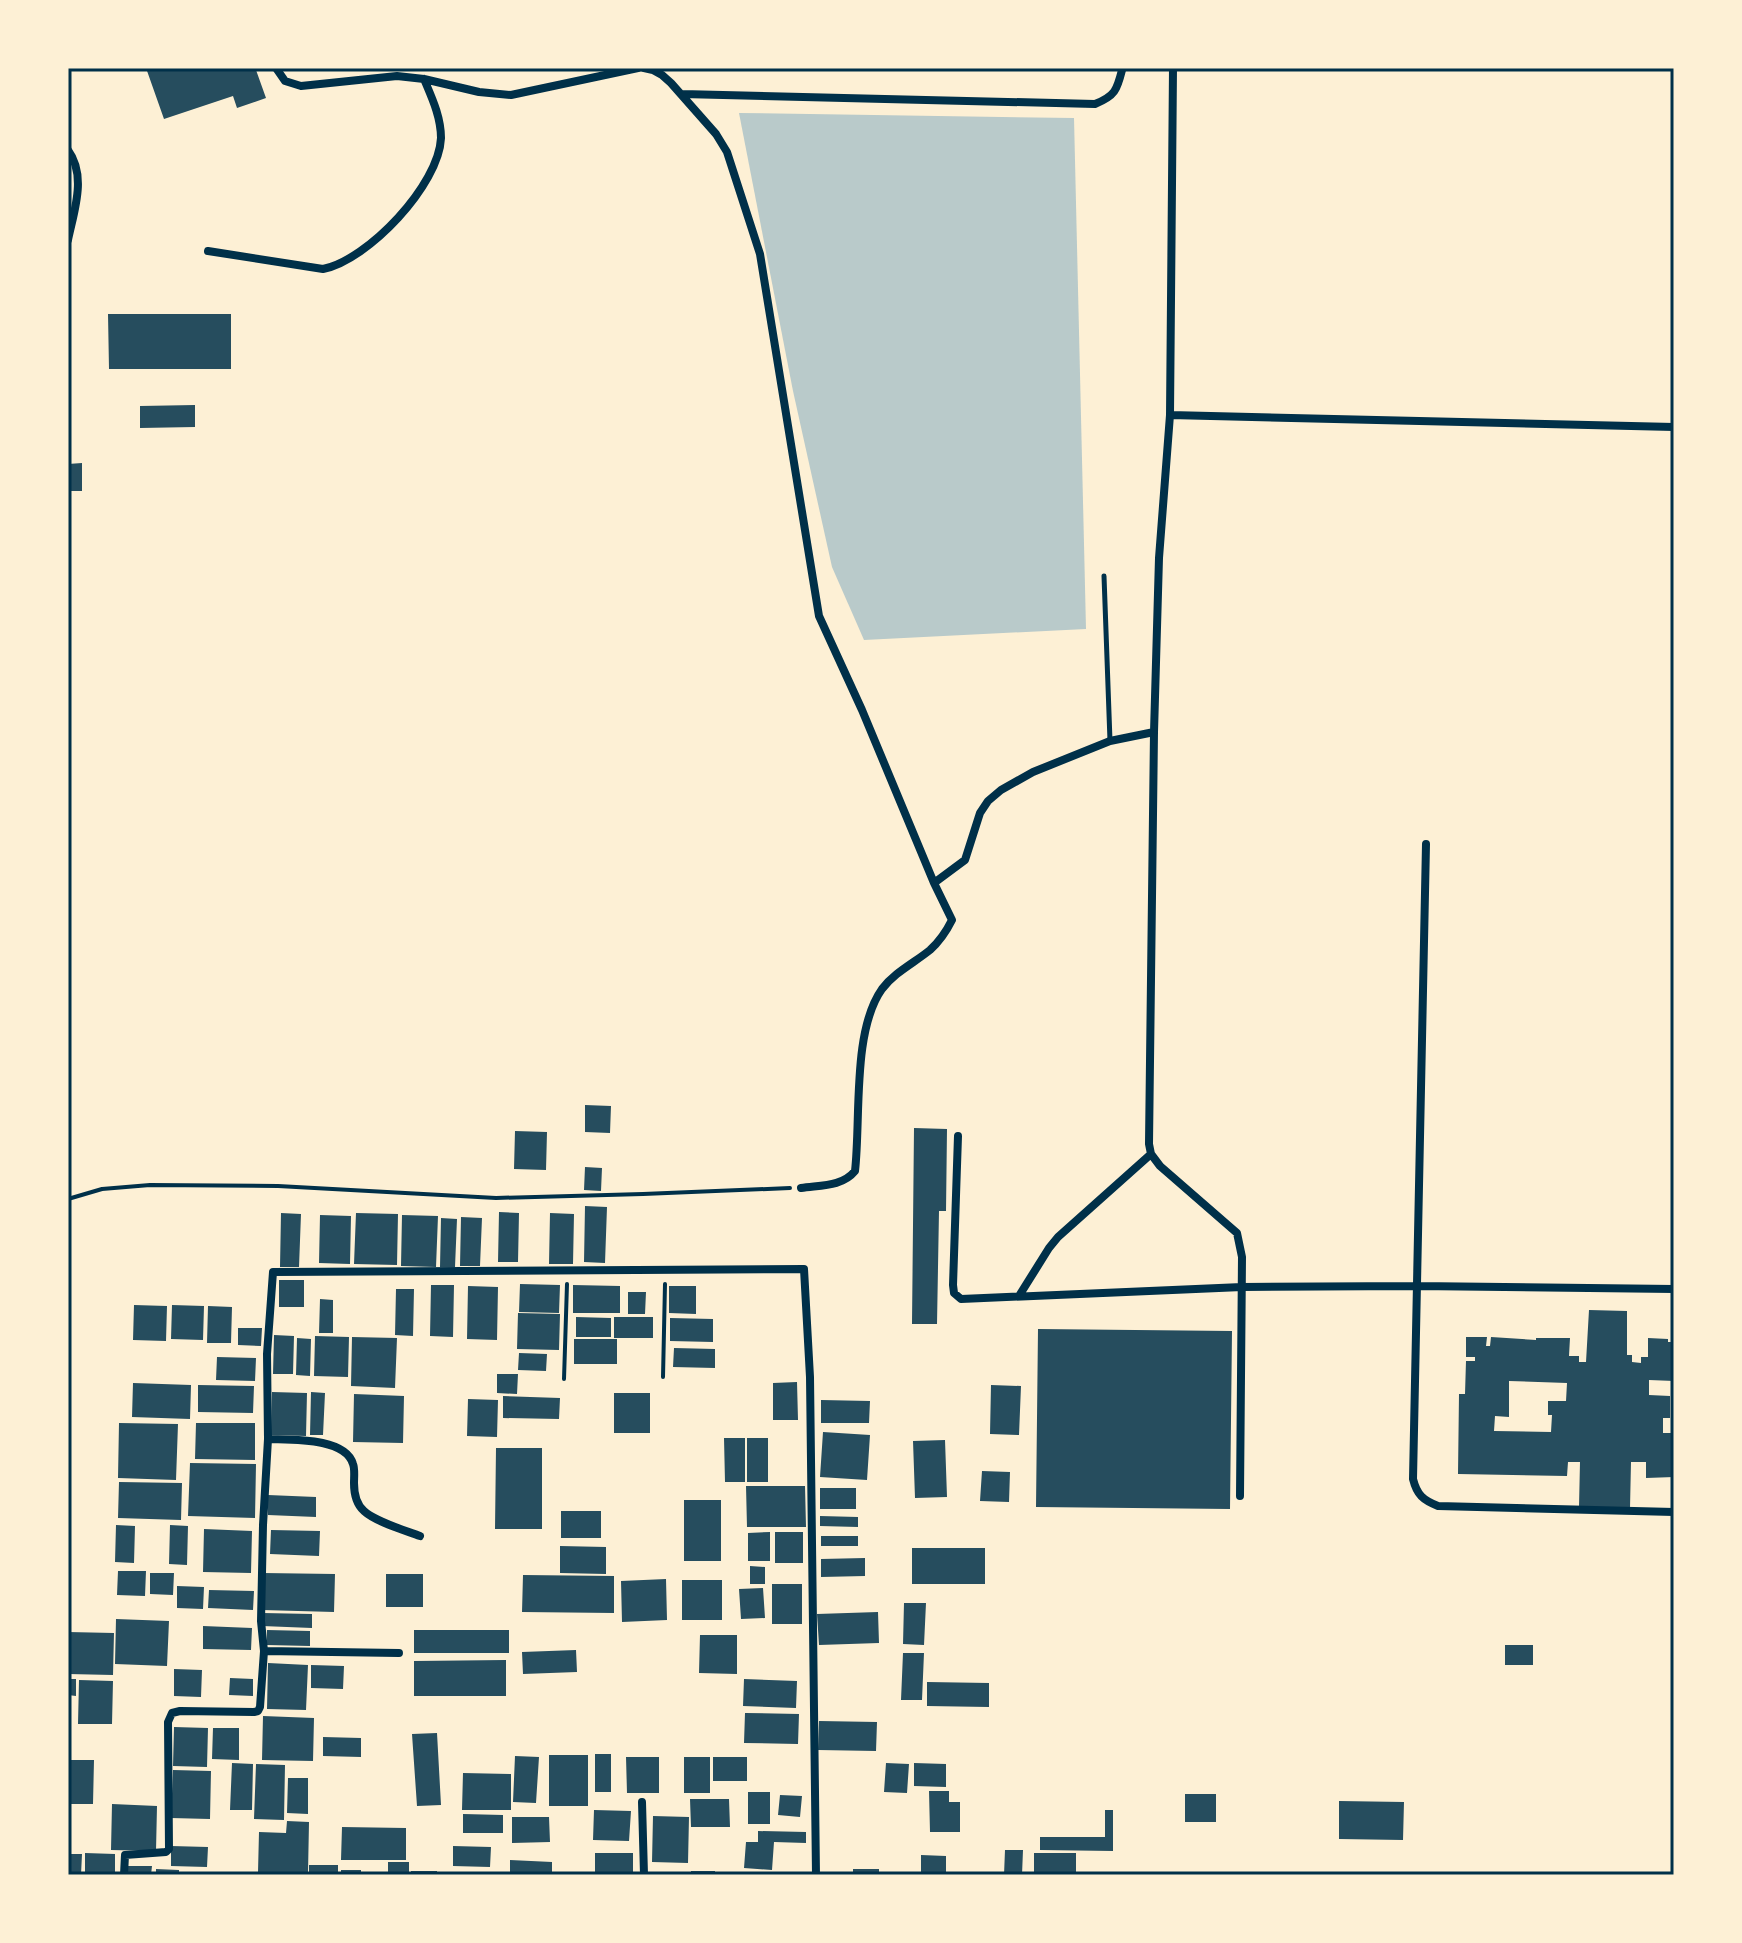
<svg xmlns="http://www.w3.org/2000/svg" width="1742" height="1943" font-family="Figtree,sans-serif">
<style>
.green{fill:#b9caca}
.building{fill:#264d5e;fill-rule:evenodd}
.lines{fill:none;stroke-linecap:round;stroke-linejoin:round}
.path{stroke:#003049;stroke-width:4}
.service{stroke:#003049;stroke-width:5}
.minor{stroke:#003049;stroke-width:8}
.neatline{fill:none;stroke:#003049;stroke-width:3}
</style>
<rect width="100%" height="100%" fill="#fdf0d5"/>
<path class="green" d="M739 113 1074 118 1086 629 864 640 832 567 793 391Z"/>
<path class="building" d="M146 68H250L256 70 266 98 237 108 233 96 164 119Z
M108 314H231V369H109Z
M195 405V427L140 428V406Z
M82 463V491H68V464Z
M585 1105 611 1106 610 1133 585 1132Z
M914 1128 947 1129 946 1211H939L937 1324H912Z
M515 1131 547 1132 546 1170 514 1169Z
M585 1167 602 1168 601 1191 584 1190Z
M585 1206 607 1207 605 1263 584 1262Z
M499 1212 519 1213 518 1262H498Z
M281 1213 301 1214 299 1267H280Z
M356 1213 398 1214 397 1265 354 1264Z
M550 1213 574 1214 573 1264H549Z
M320 1215 351 1216 350 1264 319 1263Z
M402 1215 438 1216 436 1267 401 1266Z
M461 1217 482 1218 480 1266H460Z
M441 1218 457 1219 455 1267H440Z
M279 1280H304V1307H279Z
M520 1284 560 1285 559 1313 519 1312Z
M431 1285H454L453 1337 430 1336Z
M573 1285 620 1286V1313H573Z
M468 1286 498 1287 497 1340 467 1339Z
M669 1286H696V1314L669 1313Z
M396 1289H414L413 1336 395 1335Z
M628 1292H646L645 1314H628Z
M320 1299 333 1300V1333H319Z
M134 1305 167 1306 166 1341 133 1340Z
M172 1305 204 1306 203 1340 171 1339Z
M208 1306 232 1307 231 1343H207Z
M1589 1310 1627 1311V1355H1632V1362L1641 1363V1357H1648V1338L1668 1339V1342H1674V1381L1649 1380V1395L1670 1396V1418H1663V1433H1674V1477L1646 1478V1462H1631L1630 1508 1579 1507 1580 1462H1568L1567 1476 1458 1474 1459 1394H1465L1466 1361H1475V1357H1466V1337H1487L1486 1346H1490L1491 1337 1536 1340V1338H1570L1569 1356H1579V1362H1586ZM1509 1381 1567 1383 1566 1401H1548V1415H1552L1551 1432 1494 1431 1495 1416 1509 1417Z
M518 1313 560 1314 559 1350 517 1349Z
M576 1317 611 1318V1337H576Z
M614 1317H653V1338H614Z
M670 1318 713 1319V1342L670 1341Z
M238 1328H262L261 1346 238 1345Z
M1038 1329 1232 1331 1230 1509 1036 1507Z
M274 1335 294 1336 293 1374H273Z
M315 1336 349 1337 348 1377 314 1376Z
M352 1337 397 1338 395 1388 351 1386Z
M297 1338 311 1339 310 1376 296 1375Z
M574 1339H617V1364H574Z
M674 1348 715 1349V1368L673 1367Z
M519 1353 547 1354 546 1371 518 1370Z
M217 1357 256 1358 255 1381 216 1380Z
M497 1374H518L517 1394 497 1393Z
M797 1382 798 1420H773V1383Z
M133 1383 191 1385 190 1419 132 1417Z
M198 1385 254 1386 253 1413 198 1412Z
M991 1385 1021 1386 1019 1435 990 1434Z
M272 1392 307 1393 306 1436 271 1435Z
M311 1392 325 1393 323 1435H310Z
M614 1393H650V1433H614Z
M354 1394 404 1396 403 1443 353 1442Z
M503 1396 560 1398 559 1419 503 1418Z
M468 1399 498 1400 497 1437 467 1436Z
M821 1400 870 1401 869 1423H821Z
M119 1423 178 1424 176 1480 118 1478Z
M196 1423H255V1460L195 1459Z
M823 1432 870 1435 867 1480 820 1477Z
M724 1438H745V1482H725Z
M747 1438H768V1482H747Z
M945 1440 947 1497 915 1498 913 1441Z
M496 1448H542V1529H495Z
M190 1463 256 1464 255 1518 188 1516Z
M982 1471 1010 1472 1009 1502 980 1501Z
M119 1482 182 1483 181 1520 118 1518Z
M746 1486H805L806 1527H747Z
M820 1488H856V1509H820Z
M268 1495 316 1497V1517L268 1515Z
M684 1500H721V1561H684Z
M561 1511H601V1538H561Z
M820 1516 858 1517V1527L820 1526Z
M116 1525 135 1526 134 1563 115 1562Z
M170 1525 188 1526 187 1565 169 1564Z
M204 1529 252 1531 251 1573 203 1572Z
M271 1530 320 1531 319 1556 270 1554Z
M770 1532V1561H748V1533Z
M775 1532H803V1563H775Z
M821 1536H858V1546H821Z
M560 1546 606 1547V1574L560 1573Z
M912 1548H985V1584H912Z
M865 1558V1576L821 1577V1559Z
M750 1566 765 1567V1584H750Z
M118 1571H146L145 1596 117 1595Z
M150 1573H174L173 1595 150 1594Z
M263 1573 335 1574 334 1612 262 1610Z
M386 1574H423V1607H386Z
M523 1575 614 1576V1613L522 1612Z
M666 1579 667 1620 622 1622 621 1581Z
M682 1580H722V1620H682Z
M772 1584H802V1624H772Z
M177 1586 204 1587 203 1609 177 1608Z
M763 1588 765 1618 741 1619 739 1589Z
M209 1590 254 1591 253 1610 208 1608Z
M904 1603H926L924 1645 903 1644Z
M878 1612 879 1643 819 1645 817 1614Z
M263 1613 312 1614V1628L262 1626Z
M116 1619 169 1621 167 1666 115 1664Z
M203 1626 252 1628 251 1650 203 1649Z
M267 1630 310 1631V1646L267 1645Z
M414 1630H509V1653H414Z
M68 1632 114 1633 113 1675 68 1674Z
M700 1635H737V1674L699 1673Z
M1505 1645H1533V1665H1505Z
M576 1650 577 1672 523 1674 522 1652Z
M903 1653H924L922 1700H901Z
M506 1660V1696H414V1661Z
M268 1663 308 1665 306 1710 267 1709Z
M311 1665 344 1666 343 1689 311 1688Z
M174 1669 202 1670 201 1697 174 1696Z
M230 1678 253 1679V1696L229 1695Z
M68 1679H76V1696L68 1695Z
M744 1679 797 1681 796 1708 743 1706Z
M79 1680 113 1681 112 1724H78Z
M927 1682 989 1683V1707L927 1706Z
M745 1713 799 1714 798 1744 744 1743Z
M263 1716 314 1718 313 1761 262 1760Z
M819 1721 877 1722 876 1751 818 1750Z
M174 1727 208 1728 207 1767 173 1766Z
M213 1728H239V1760L212 1759Z
M437 1733 441 1805 417 1806 412 1734Z
M323 1737 361 1738V1757L323 1756Z
M595 1754H611V1792H595Z
M549 1755H588V1806H549Z
M515 1756 539 1757 536 1803 513 1802Z
M626 1757H659V1793H627Z
M684 1757H710V1793H684Z
M713 1757H747V1781H713Z
M68 1760H94L93 1804H68Z
M232 1763 253 1764 252 1810H230Z
M886 1763 909 1764 907 1793 884 1792Z
M914 1763 946 1764V1787L914 1786Z
M256 1764 285 1765 284 1820 254 1819Z
M173 1770 211 1771 210 1819 171 1818Z
M463 1773 511 1774V1810H462Z
M288 1778H308V1814L287 1813Z
M929 1791H949V1802H960V1832H930Z
M748 1792H770V1824H748Z
M1185 1794H1216V1822H1185Z
M780 1795 802 1796 800 1817 778 1815Z
M690 1799H729L730 1827H691Z
M1339 1801 1404 1802 1403 1840 1339 1839Z
M112 1804 157 1806 156 1851 111 1850Z
M594 1810 631 1811 629 1841 593 1840Z
M1105 1810H1113V1851L1040 1850V1837H1105Z
M463 1814 503 1815V1833H463Z
M653 1816 689 1817 688 1863 652 1862Z
M512 1817H549L550 1842 512 1843Z
M287 1821 309 1822 308 1873 258 1872 259 1832 286 1833Z
M342 1827 406 1828V1860H341Z
M758 1831 806 1832V1843L774 1842 772 1870 744 1868 746 1842H758Z
M171 1846 208 1847 207 1867 171 1866Z
M453 1846 491 1847 490 1867 453 1866Z
M1005 1850H1023L1022 1875H1004Z
M85 1853 115 1854V1875H85Z
M595 1853H633V1875H595Z
M1034 1853H1076V1875H1034Z
M68 1854H82L81 1875H68Z
M921 1855 946 1856V1875H921Z
M510 1860 552 1862V1875H510Z
M388 1862H409V1875H388Z
M309 1865H338V1875H309Z
M127 1866H152L151 1875H127Z
M156 1869 179 1870V1875H156Z
M853 1869H879V1875H853Z
M341 1870H361V1875H341Z
M411 1871H437V1875H411Z
M691 1871H715V1875H691Z"/>
<g class="lines">
<path class="path" d="M68 1199 102 1189 150 1185 278 1186 496 1198 643 1194 790 1188
M663 1377 665 1284
M564 1379 567 1284"/>
<path class="service" d="M1104 576 1110 741"/>
<path class="minor" d="M276 68 285 81 301 86 397 76 424 79 479 92 511 95 638 68
M644 68 653 70 662 75 671 83 716 134 727 152 760 254 819 616 862 710 934 883
M1173 68 1170 415 1159 558 1154 732 1149 1144 1151 1154 1160 1166 1237 1233 1242 1257 1240 1496
M682 94 1095 104C1115 96 1117 90 1122 70
M68 150C87 176 74 211 68 240
M208 251 323 269C368 260 439 185 441 138 441 117 432 98 424 79
M1170 415 1674 427
M1426 844 1413 1479C1417 1495 1423 1500 1438 1506L1674 1512
M958 1136 953 1285 954 1293 961 1299 1242 1287 1417 1286 1674 1289
M801 1188C820 1185 842 1187 855 1171 861 1119 852 1031 882 989 895 972 914 963 930 950 940 941 946 932 952 920L934 883 965 860 980 813 988 801 1001 790 1033 772 1110 741 1154 732
M1019 1296 1049 1248 1058 1237 1151 1154
M268 1439C290 1440 345 1437 353 1464 355 1469 354 1477 354 1483 354 1493 356 1504 364 1511 376 1522 404 1530 420 1536
M264 1651 399 1653
M642 1802 644 1875
M124 1875 125 1855 166 1852 169 1849 168 1722 172 1713 180 1711 254 1712 258 1711 260 1707 264 1651 261 1621 263 1525 268 1439 267 1354 273 1272 804 1269 810 1377 816 1875"/>
</g>
<rect width="1742" height="1943" fill="none" stroke="#fdf0d5" stroke-width="140"/>
<rect x="70" y="70" width="1602" height="1803" class="neatline"/>
</svg>
